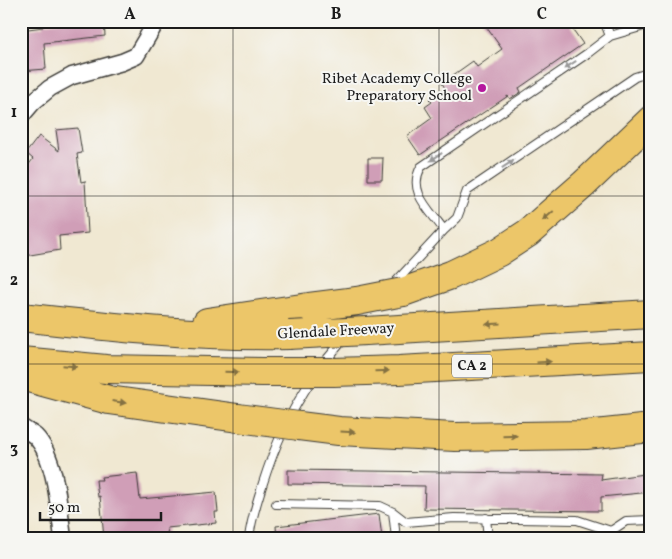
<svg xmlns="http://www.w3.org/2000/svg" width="672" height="559" font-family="Vollkorn,serif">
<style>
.building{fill:#d09eb7}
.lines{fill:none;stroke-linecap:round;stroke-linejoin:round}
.service-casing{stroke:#3c3b37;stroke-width:10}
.minor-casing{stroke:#3c3b37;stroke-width:19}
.motorway-casing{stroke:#3c3b37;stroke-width:30}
.service{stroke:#fff;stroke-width:8}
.minor{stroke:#fff;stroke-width:16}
.motorway{stroke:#ecc669;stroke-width:28}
.motorway-bridge-casing{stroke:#3c3b37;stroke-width:30;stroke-linecap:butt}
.motorway-bridge{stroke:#ecc669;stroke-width:28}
.oneway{fill:#999}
.oneway2{fill:#847142}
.grid{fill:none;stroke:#1c1c1c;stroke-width:1;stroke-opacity:0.55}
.poi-dot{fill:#b5179e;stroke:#f6f6f2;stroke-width:2}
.labels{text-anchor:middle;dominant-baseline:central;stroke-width:4;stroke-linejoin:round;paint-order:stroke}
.shield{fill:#f6f6f2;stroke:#5d5d5c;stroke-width:1}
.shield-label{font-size:14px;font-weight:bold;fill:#1c1c1c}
.poi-label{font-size:15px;fill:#1c1c1c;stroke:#f6f6f2;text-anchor:end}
.street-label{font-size:15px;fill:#1c1c1c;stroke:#f6f6f2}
.neatline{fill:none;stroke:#1c1c1c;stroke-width:2}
.grid-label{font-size:16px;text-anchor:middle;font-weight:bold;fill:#1c1c1c}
</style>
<rect width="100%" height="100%" fill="#f6f6f2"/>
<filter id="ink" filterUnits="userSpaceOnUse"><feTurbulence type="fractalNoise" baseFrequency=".02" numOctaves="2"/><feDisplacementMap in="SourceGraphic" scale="10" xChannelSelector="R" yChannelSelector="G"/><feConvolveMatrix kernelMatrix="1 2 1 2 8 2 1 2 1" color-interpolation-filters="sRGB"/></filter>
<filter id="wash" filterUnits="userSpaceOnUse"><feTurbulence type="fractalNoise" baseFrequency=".0096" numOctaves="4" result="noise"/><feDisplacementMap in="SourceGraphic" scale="20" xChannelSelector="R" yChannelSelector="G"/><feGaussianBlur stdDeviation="1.12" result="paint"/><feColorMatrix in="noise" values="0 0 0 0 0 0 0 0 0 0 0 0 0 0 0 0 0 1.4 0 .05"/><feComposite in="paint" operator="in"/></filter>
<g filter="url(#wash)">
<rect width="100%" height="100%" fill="#f0e8d2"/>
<g id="blocks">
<path class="building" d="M70 21H104L105 36 44 43 46 69 21 71V30L43 27 42 24Z
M482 21H567L583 44 519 88 521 92 510 99 508 96 420 155 407 136 432 118 425 107 432 102 429 99 445 88 442 83 473 61 477 67 502 49Z
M78 128 82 153 77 154 81 182 85 181 88 233 59 236 60 250 24 256 23 253H21V175L33 159 26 153 39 136 59 151 56 130Z
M368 158H383L382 180H368Z
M288 470 602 474 601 480 651 473V492L601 497V511L424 509 425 486 288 484Z
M137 473 140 499 216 492 218 512H215L216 523 167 528 168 538H104L100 496 98 497 96 480H102L101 477Z
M379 514 382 538H277L276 526Z"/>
</g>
</g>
<g filter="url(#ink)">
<use href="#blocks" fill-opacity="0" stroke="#3c3b37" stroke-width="1"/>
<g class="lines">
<defs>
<path id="service" d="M604 21 610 36
M444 230C430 210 407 192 421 167L588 53 610 36 644 26 651 22
M392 286 444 230 457 218 467 191 635 77 651 72
M322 365 344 339
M276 504 380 506 393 512 406 522 454 518 577 520 611 531
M393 512 396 538
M486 518 488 538
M249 538C251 520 257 502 262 486 275 445 289 413 313 378
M612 538 611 531 626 521 651 520"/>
<path id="minor" d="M21 116 33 102 50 88 72 76 122 62 136 56 152 29V21
M21 427C25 430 31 433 35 436 56 457 59 509 63 538"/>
<path id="motorway" d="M403 292 451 275 499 252 528 233 584 184 651 120
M21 317C110 327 199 337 289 335
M207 322 309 307
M366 331 651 314
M21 361 106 369 263 372
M333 372 399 370 651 356
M21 376 109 400 238 418
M299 426 339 431 455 437 586 435 651 428"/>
</defs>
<use href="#service" class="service-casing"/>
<use href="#minor" class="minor-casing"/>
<use href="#motorway" class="motorway-casing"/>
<use href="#service" class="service"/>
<use href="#minor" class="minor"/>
<use href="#motorway" class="motorway"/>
<defs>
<path id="motorway-bridge" d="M309 307 357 301 403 292
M289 335 366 331
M263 372H333
M238 418 299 426"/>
</defs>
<use href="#motorway-bridge" class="motorway-bridge-casing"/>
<use href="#motorway-bridge" class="motorway-bridge"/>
</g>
<defs><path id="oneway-solid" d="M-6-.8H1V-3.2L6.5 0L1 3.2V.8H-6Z" transform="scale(1.25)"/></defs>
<g class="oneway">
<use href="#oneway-solid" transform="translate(570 65) rotate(146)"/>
<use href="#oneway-solid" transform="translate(436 157) rotate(146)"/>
<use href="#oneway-solid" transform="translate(508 164) rotate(-34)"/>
</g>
<g class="oneway2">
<use href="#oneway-solid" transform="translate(548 216) rotate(139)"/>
<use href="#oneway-solid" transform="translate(493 324) rotate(177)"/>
<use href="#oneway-solid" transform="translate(544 362) rotate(-3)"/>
<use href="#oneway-solid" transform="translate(70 366) rotate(5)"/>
<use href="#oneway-solid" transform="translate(382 371) rotate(-2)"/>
<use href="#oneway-solid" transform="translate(232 372) rotate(1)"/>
<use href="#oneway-solid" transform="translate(119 402) rotate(8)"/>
<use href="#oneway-solid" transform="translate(348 432) rotate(3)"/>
<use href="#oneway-solid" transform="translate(510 436) rotate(-1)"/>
</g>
</g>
<path class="grid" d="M233 21V538M439 21V538M21 196H651M21 364H651"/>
<circle class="poi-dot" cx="482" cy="88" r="5"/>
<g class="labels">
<rect class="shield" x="452" y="354.5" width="40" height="23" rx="4"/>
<g class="shield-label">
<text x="472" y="366">CA 2</text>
</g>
<g class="poi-label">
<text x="472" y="79">Ribet Academy College<tspan x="472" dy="17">Preparatory School</tspan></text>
</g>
<g class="street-label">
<text transform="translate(336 332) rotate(-3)">Glendale Freeway</text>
</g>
</g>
<rect width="672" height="559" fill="none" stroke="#f6f6f2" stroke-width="55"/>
<path d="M40 512v8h121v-8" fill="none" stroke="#1c1c1c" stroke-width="2.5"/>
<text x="48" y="512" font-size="15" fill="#1c1c1c" stroke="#f6f6f2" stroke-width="4" paint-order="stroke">50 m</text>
<rect x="28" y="28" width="616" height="504" class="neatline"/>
<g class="grid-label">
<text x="130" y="19">A</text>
<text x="336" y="19">B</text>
<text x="542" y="19">C</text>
<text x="14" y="117">1</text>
<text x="14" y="285">2</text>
<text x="14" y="453">3</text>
</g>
</svg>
